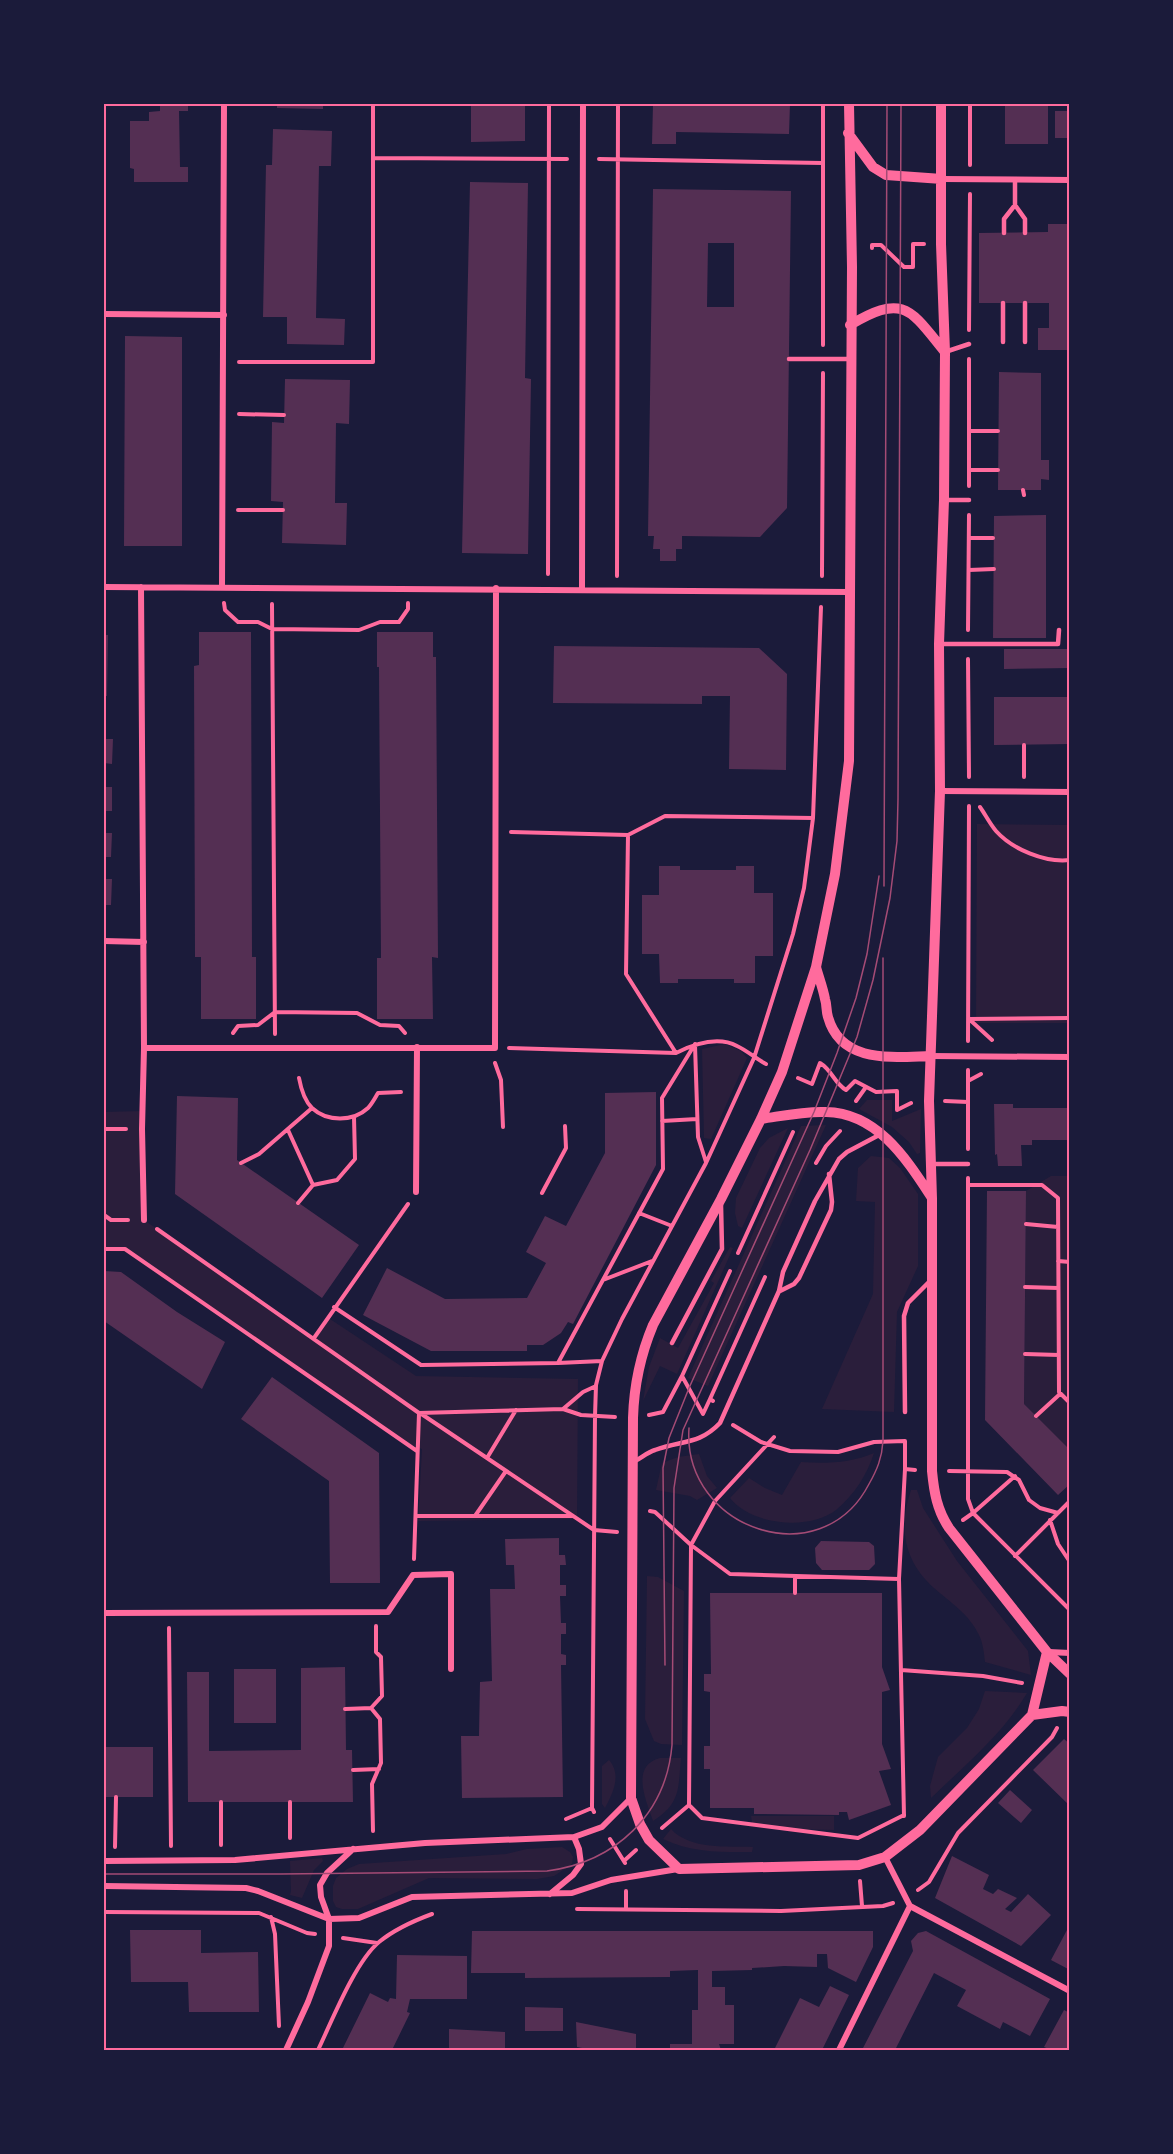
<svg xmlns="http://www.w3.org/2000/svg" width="1173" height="2154" font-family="Figtree,sans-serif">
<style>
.green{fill:#2a1e3b}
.building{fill:#542f53;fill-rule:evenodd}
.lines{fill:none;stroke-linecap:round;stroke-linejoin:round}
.path{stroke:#ff6b9d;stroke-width:4}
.service{stroke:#ff6b9d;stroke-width:4.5}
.minor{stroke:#ff6b9d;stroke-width:6}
.tertiary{stroke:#ff6b9d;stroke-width:10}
.tram{stroke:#a44b75;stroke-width:1.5}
.neatline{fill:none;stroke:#ff6b9d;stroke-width:2}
</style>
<rect width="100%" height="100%" fill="#1b1b3a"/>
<path class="green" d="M977 824 1069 825V1023H976Z
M725 1044 741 1051 747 1058 711 1139 704 1138 702 1049Z
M867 1100H892V1121L921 1109 920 1153 917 1154 909 1142 892 1127 859 1109Z
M142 1111 144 1220 314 1338 327 1317 416 1376 578 1379 577 1519 418 1521 422 1449 401 1441 133 1252 104 1251V1112Z
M826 1125 708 1386 688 1378 801 1126Z
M788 1128 742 1228 738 1226 735 1213 736 1198 760 1148 769 1138Z
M871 1156 889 1158 900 1168 918 1194V1266L897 1312 894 1412 822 1409 873 1294 875 1202 856 1201 858 1168Z
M1051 1176H1069V1450L1024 1404 1026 1191Z
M730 1247 733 1248 677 1374 660 1366 643 1401 649 1367 660 1338 678 1348 714 1283 711 1281Z
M874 1453C867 1475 854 1495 836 1510 809 1531 751 1525 730 1498L749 1478 765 1488 782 1495 801 1462C825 1464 851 1463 874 1453Z
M699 1454 707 1476 717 1488 697 1500 690 1496 656 1490 662 1463 678 1457Z
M911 1490H917L923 1508 957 1561 1028 1651 1031 1675 985 1662C984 1653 983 1643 979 1635 969 1614 951 1603 934 1588 904 1561 898 1528 911 1490Z
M647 1576 658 1577 684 1591 682 1745 661 1744 654 1741 645 1719Z
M985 1691 1027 1693C1003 1734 965 1765 931 1798L930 1786 938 1757 967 1728 979 1709Z
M660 1758H681C678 1789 681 1803 653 1821 646 1800 630 1766 660 1758Z
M609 1760C622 1775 613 1793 605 1808L602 1804V1766Z
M751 1816H834V1830L792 1829 752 1823Z
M671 1829C690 1850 728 1846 753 1847L752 1852C721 1852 692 1853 663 1839Z
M562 1847 570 1852 573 1857 572 1864 554 1876 537 1879 429 1878 358 1909H342L336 1907 333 1901V1886L336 1878 347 1869 359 1864 506 1854 527 1849Z
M322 1858 323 1861 314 1870 302 1898 290 1895 291 1891 290 1861Z"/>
<path class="building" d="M160 104H188V111H179L180 167H188V182H134V169L130 168V121H149V112L160 111Z
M277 104H323V109L277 108Z
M471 104H525V141L471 142Z
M653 104H790L789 134 676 132V144H652Z
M1005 104H1048V144H1005Z
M1055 111H1070V138H1055Z
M273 129 332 131 331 166H319L316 318 345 319 344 345 287 344V317H263L266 165H272Z
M470 182 528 183 525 378 531 379 528 554 462 553Z
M653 189 791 191 787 508 760 537 682 536V549H676V561H660V549H653L654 536H648ZM708 243H734V307H707Z
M1048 224H1070V350H1038V328H1049V303H979V233L1048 232Z
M125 336 182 337V546H124Z
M999 372 1041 373V460H1049V480L1041 479V490H998Z
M285 379 350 380 349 424 336 423 335 503H347L346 545 282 543 283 502 271 501 272 422 284 423Z
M1046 515V638H993L994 516Z
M199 632H251L252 957H256V1019H201V957H195L194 666 199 665Z
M377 632H433V657H436L438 958 432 957 433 1019H377V958H381L379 667H377Z
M104 635H108L107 696H104Z
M554 646 759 648 787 674 786 770 729 769 730 696H702V704L553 703Z
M1004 649H1070V668L1004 669Z
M994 697H1070V744L994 745Z
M104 739H113L112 764 104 763Z
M104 787H112V811H104Z
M104 833H112L111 857H104Z
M659 866H680V870H736V866H754V893H773V956H755V983H734V979H678V983H660L659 954H642V895H659Z
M104 879H112L111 905H104Z
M656 1092V1165L573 1324 568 1322 561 1333 543 1345H527V1351H431L363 1315 387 1268 445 1299 527 1298 546 1263 526 1252 545 1216 566 1226 605 1153V1093Z
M177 1096 238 1098 237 1160 359 1245 322 1298 175 1194Z
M994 1104H1013V1108H1070V1140H1032V1145H1021L1022 1166H998L997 1154 995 1155Z
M987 1191H1026L1024 1404 1070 1450V1484L1058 1495 985 1420Z
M104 1271 121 1272 177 1312 225 1342 202 1389 104 1321Z
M272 1377 379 1453 380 1583H330L329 1481 241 1419Z
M559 1538V1555H565L566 1565H560V1585H566V1596H560L561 1623H566V1634H561V1654L566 1655V1665H561L563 1797 462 1798 461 1736H479L480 1682 492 1681 490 1589H515L514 1565H506L505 1539Z
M821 1541 869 1542 874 1546 875 1564 869 1570H822L816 1563 815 1548Z
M710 1593H882V1667L890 1690 882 1692V1744L891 1769 879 1771 891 1805 849 1820 847 1812H839V1815L754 1814V1808H710V1769H704V1746H710V1692L704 1691V1674H711Z
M345 1667 346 1750H352L353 1802H188L187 1672H209V1751L301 1750V1668Z
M234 1669H276V1723H234Z
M1064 1739 1070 1744V1806L1033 1770Z
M104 1747H153V1797H104Z
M1010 1790 1032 1810 1021 1823 998 1803Z
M952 1856 989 1875 983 1889 993 1894 998 1889 1017 1898 1005 1909 1011 1912 1028 1894 1051 1915 1021 1946 935 1898Z
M130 1930H201V1953L258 1952 259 2012H189L188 1982H131Z
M1067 1930 1070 1931V1970L1051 1960Z
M472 1931H873V1947L856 1982 828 1968 827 1954H817V1967L784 1966 752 1968V1970L712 1971V1987H725V2005H734V2044H719L721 2050H670V2044H692V2010H698V1970L670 1971V1977L525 1978V1973H471Z
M926 1931 1050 1999 1030 2036 1003 2022 1000 2029 957 2006 966 1990 934 1973 895 2050H862L913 1951 911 1941 918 1933Z
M397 1955 467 1956V1999H410L407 2012 410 2013 392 2050H342L370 1993 388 2002 390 1998 396 1999Z
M830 1986 849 1995 822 2050H774L800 1998 819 2007Z
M525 2007 563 2008V2031H525Z
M1064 2010 1070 2013V2050H1051L1044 2047Z
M576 2022 636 2034V2050H592L577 2047Z
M449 2029 505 2032V2050H449Z"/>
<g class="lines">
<path class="path" d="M823 104V345
M970 104V165
M373 158 567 159
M599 159 823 163
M872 248V245H881L904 267H913V244H924
M969 330 970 194
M969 359V486
M239 362H373V104
M239 414 284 415
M969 431H998
M969 470H998
M1023 490 1024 495
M238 510H283
M969 538H993
M969 570 994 569
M548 574 549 104
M617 576 618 104
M822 576 823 373
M224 603 225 610 238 622H258L272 629 359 630 380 622H399L408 609V603
M272 604 275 1034
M968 630 969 515
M968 659 969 777
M1024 745V777
M980 807C985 814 990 824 996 831 1012 849 1045 863 1070 860
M511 832 628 835
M969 1019 992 1040
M969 1019 1070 1018
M233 1033 238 1026 258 1025 275 1012 357 1013 380 1025 399 1026 405 1033
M968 1041 969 806
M695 1045 698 1137 706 1162
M509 1048 676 1053
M495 1063 501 1080 503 1127
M766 1064C756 1059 748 1051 737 1046 718 1036 694 1044 676 1053L626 974 628 835 665 816 813 818
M299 1078C301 1089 304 1100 312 1108 327 1122 353 1122 368 1108 372 1104 375 1098 378 1093L401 1092
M798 1078 812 1084 820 1063C832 1070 834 1083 846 1090L855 1081 876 1092 897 1091V1110L911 1103
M968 1081 981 1074
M856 1101 866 1087
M945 1101 968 1102
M662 1121 697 1119
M104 1129H126
M288 1130 313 1185
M968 1149V1070
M241 1163 259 1154 312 1108
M816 1163 826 1146 840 1131
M968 1178V1499L973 1513 1070 1610
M968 1185H1042L1058 1198 1059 1392 1070 1403
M542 1193 566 1148 565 1126
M298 1203 313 1185 337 1180 355 1159 354 1117
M639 1213 672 1226
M104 1215 111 1220H128
M1026 1224 1058 1227
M157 1229 419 1413 563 1409 581 1415 615 1417
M104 1249H125L417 1451
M738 1253 793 1132
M1058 1261 1070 1262
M603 1280 652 1261
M1025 1287 1058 1288
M334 1307 421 1365 558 1363 663 1169 662 1098 695 1044
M314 1338 408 1204
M1025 1354 1059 1355
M558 1363 602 1361
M682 1376 730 1271
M710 1399 765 1277
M563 1409 583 1392 596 1386
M420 1413 594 1530 617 1532
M649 1415 663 1412 682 1376 703 1414 710 1399 713 1401
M1036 1416 1060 1394
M733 1425 761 1442 790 1451 838 1452 874 1442 905 1441V1469L915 1470
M487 1458 516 1410
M949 1471 1007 1472 1019 1480 1029 1500 1040 1508 1058 1513
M650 1511 655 1512 691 1545 715 1501 774 1437
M417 1516H572
M475 1516 506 1471
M963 1520 973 1513 1015 1476
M1050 1520 1058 1544 1070 1562
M691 1545 689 1805 702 1818 858 1838 904 1815
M691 1545 730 1574 899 1579
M1015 1556 1070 1501
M414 1559 419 1413
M795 1576V1593
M169 1628 171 1846
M901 1670 983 1676 1022 1683
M345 1709 371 1708
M353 1770 379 1769
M290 1802V1838
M594 1812 592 1808 595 1416 596 1385 602 1361 622 1319 706 1163 754 1058 793 934 804 888 813 818 821 607
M904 1816 899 1579 905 1469
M566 1819 592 1808
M662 1828 689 1805
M373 1831 372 1784 381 1763 380 1719 371 1708 382 1696 381 1657 376 1652V1626
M610 1839 625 1863
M221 1845V1802
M115 1847 116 1797
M625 1860 636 1850
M860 1881 862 1906
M918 1890 929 1882 958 1833 1052 1737 1057 1728
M626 1891V1909
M577 1909 781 1911 883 1906 893 1903
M104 1912 259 1913 307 1933 315 1934
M271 1917 275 1934 279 2026
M343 1938 377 1943
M318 2050C332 2021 355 1962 379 1942 395 1929 413 1921 432 1914"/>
<path class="service" d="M1015 180V205
M1004 233V219L1015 205 1025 219V233
M1003 342V303
M1025 342V303
M945 352 969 344
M789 359H851
M944 500H969
M939 644H1058L1059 630
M932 1164H968
M780 1291 794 1284 799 1278 831 1210 832 1202 829 1174
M672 1343 722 1249 721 1205
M905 1412 904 1316 908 1303 930 1281
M635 1461C641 1458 648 1452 655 1450 682 1440 699 1445 720 1423L779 1291 783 1272 815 1201 839 1159 847 1152 881 1134"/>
<path class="minor" d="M942 179 1070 180
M104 314 224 315
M104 587 850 592
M141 587 144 1048H495L496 588
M222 587 224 104
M582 589 583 104
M940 791 1070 792
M104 941 144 942
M930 1056 1070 1057
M416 1192 417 1047
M144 1220 142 1129 144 1048
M104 1613 388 1612 413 1575 451 1574V1669
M1049 1652 1070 1653
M885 1857 910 1906 1070 1991
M104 1861 235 1860 425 1843 574 1837 602 1827 631 1798
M104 1886 246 1888 258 1891 329 1919 359 1918 412 1897 572 1893 611 1880 678 1869
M550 1894 573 1875 581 1864 579 1849 574 1837
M286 2050 308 2002 329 1946V1919L321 1897 320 1885 327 1873 353 1849
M839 2050 910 1906"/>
<path class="tertiary" d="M849 104 852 267 849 761 835 874 816 967 782 1072 761 1119 721 1199 653 1325C640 1356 634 1385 633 1418L631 1798 640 1824 649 1840 679 1869 859 1865 885 1857 920 1830 1032 1715 1047 1652
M941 104V244L945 352 944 500 939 644 940 791 929 1101 932 1199V1471C934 1492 937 1510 949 1528L1047 1652 1070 1674
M848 133 873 167 886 175 942 179
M850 325C904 293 910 309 945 352
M816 967C819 978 823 988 825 999 827 1005 826 1011 828 1017 841 1064 892 1057 930 1056
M761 1119C782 1116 804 1111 826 1112 878 1113 907 1160 932 1198
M1032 1715 1062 1711 1070 1712"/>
<path class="tram" d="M884 886 887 104
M689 1428C682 1529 821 1577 869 1484 877 1470 882 1458 883 1441V958
M665 1665 663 1468 669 1438 689 1388 814 1112 837 1053 856 998 867 954 879 876
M104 1874H281L547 1871C615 1862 666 1815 672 1745L674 1488 683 1430 810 1150 857 1037 873 980 890 898 897 841 898 799 901 104"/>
</g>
<rect width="1173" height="2154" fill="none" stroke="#1b1b3a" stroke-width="210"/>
<rect x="105" y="105" width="963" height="1944" class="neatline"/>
</svg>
